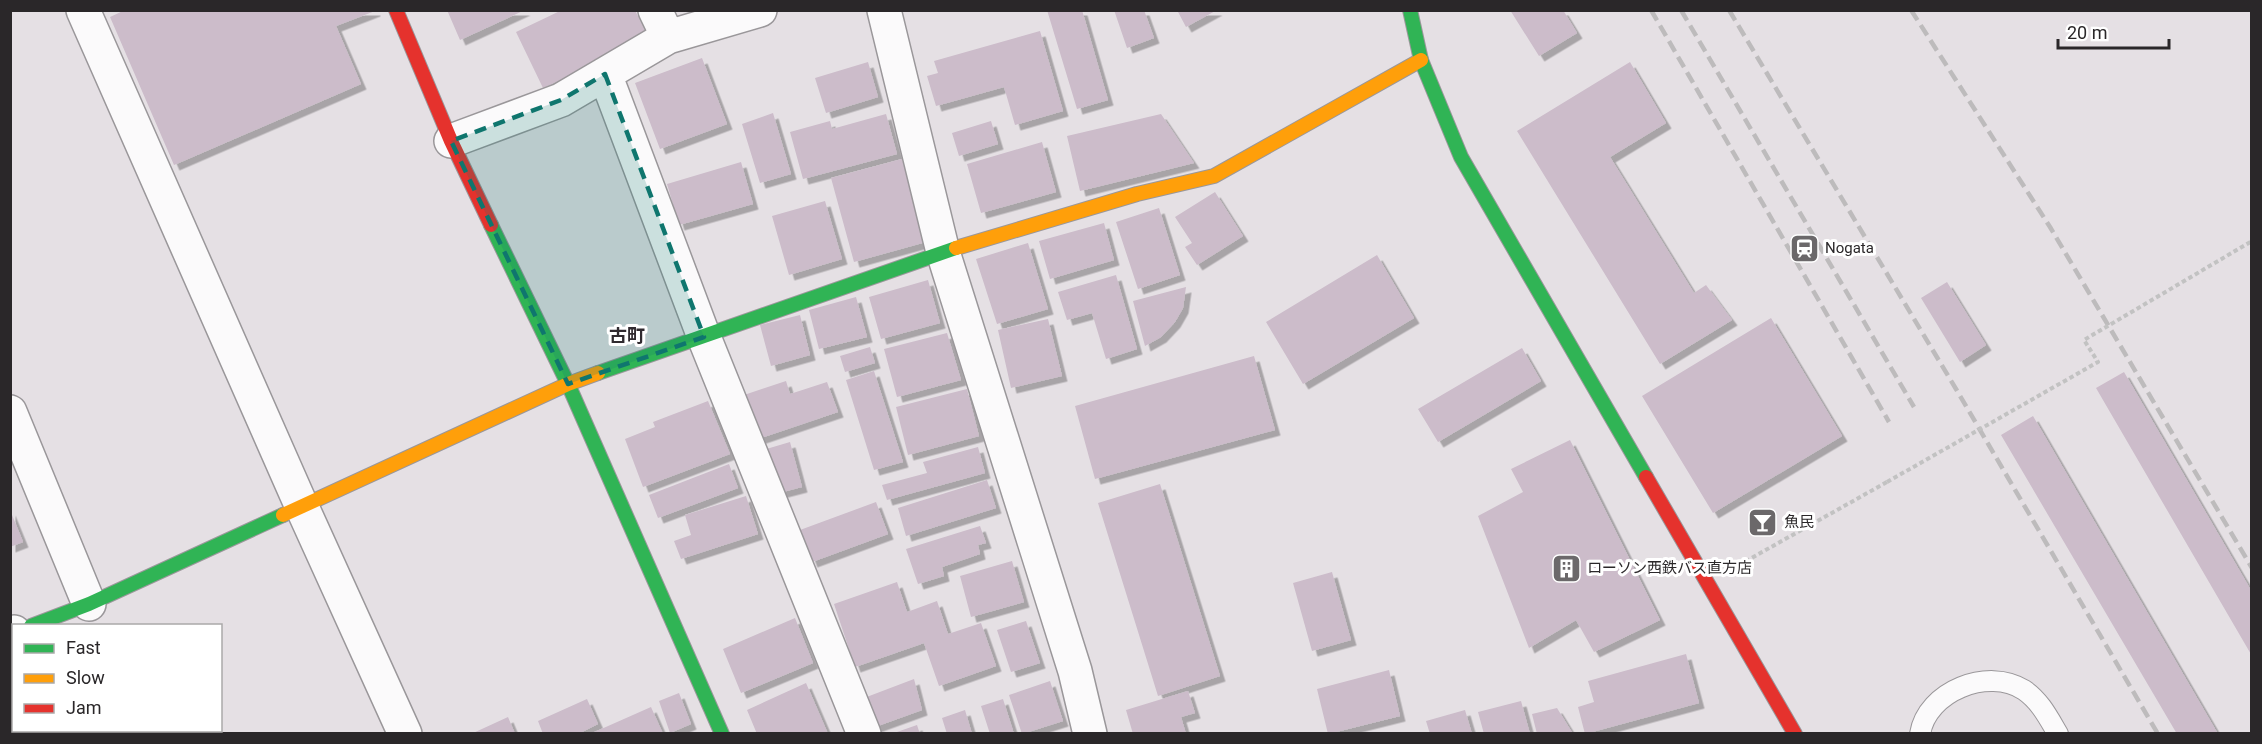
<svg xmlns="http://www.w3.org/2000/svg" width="2262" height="744" font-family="Roboto,'Noto Sans JP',sans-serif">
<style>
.building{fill:#ccbcca;filter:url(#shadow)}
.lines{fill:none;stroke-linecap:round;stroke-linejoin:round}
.lane-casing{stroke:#9a979a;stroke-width:22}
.street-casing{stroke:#9a979a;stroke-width:36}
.fast-casing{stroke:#9a979a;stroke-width:16}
.slow-casing{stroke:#9a979a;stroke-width:16}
.jam-casing{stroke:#9a979a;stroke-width:16}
.path{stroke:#c2c2c2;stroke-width:4;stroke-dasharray:4.5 3;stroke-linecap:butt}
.lane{stroke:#fbfafb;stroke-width:20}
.street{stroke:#fbfafb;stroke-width:33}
.fast{stroke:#30b455;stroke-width:14}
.slow{stroke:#ff9f0a;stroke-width:14}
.jam{stroke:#e5322d;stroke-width:14}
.rail{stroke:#bdbbbc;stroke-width:4.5;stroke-dasharray:12 6;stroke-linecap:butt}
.path-bridge{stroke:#c2c2c2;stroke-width:4;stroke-dasharray:4.5 3;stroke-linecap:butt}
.marked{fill:#0f766e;fill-opacity:0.2;stroke:#0f766e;stroke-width:4.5;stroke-dasharray:12 8;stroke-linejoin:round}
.labels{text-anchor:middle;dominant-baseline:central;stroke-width:6;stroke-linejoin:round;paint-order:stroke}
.poi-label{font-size:15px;fill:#2a2729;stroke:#fff;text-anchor:start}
.quarter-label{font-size:18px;font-weight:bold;fill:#302a2f;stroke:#fff}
</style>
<defs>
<filter id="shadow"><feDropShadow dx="5.5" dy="5.5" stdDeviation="0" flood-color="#0004"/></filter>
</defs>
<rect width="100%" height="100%" fill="#e5e0e4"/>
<path class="building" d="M125 10H375V11L336 26 361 84 174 165 110 17Z
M447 10H525L460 40Z
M562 10H635L648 38 543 88 516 32Z
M1047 10H1082L1108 100 1077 109Z
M1114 10H1144L1154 38 1127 48Z
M1177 10H1217L1186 27Z
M1510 10H1563L1577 33 1539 56Z
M1040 31 1063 111 1015 125 1004 87 936 106 927 76 938 73 934 61Z
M702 58 727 124 660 149 635 83Z
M868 62 878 97 826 113 815 78Z
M1630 62 1666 123 1610 157 1694 293 1706 285 1732 320 1660 364 1517 131Z
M773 113 791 174 760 183 742 124Z
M886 114 897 154 803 179 790 132 830 121 832 129Z
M1161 114 1194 163 1080 191 1067 136Z
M991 121 998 144 959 156 952 133Z
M1042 142 1056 192 981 213 967 164Z
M902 159 926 242 854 262 831 178Z
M741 162 753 204 679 225 667 184Z
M1215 192 1243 236 1197 265 1185 247 1192 243 1175 217Z
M825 201 842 259 789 275 772 216Z
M1159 208 1180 275 1138 289 1116 222Z
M1104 223 1114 260 1050 279 1039 241Z
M1028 243 1048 309 997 324 976 259Z
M1377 255 1414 318 1303 384 1266 322Z
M1116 275 1137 349 1106 359 1092 313 1067 320 1058 292Z
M928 280 940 323 881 339 869 297Z
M1947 282 1986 345 1960 362 1921 298Z
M1186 287 1183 308 1175 322 1161 337 1145 346 1133 301Z
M856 297 867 337 819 349 809 310Z
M800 315 810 355 771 366 760 325Z
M1771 318 1842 436 1713 513 1642 396Z
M1048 319 1062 376 1011 388 998 330Z
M947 333 961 380 897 397 884 349Z
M870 347 875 363 845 372 840 356Z
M1522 348 1541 381 1438 442 1418 409Z
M1254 356 1275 430 1095 479 1075 406Z
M874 371 903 462 874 470 846 380Z
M2124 372 2252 592V656L2096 388Z
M786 381 790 394 827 382 838 412 758 439 744 395Z
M967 389 979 436 908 455 896 407Z
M708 401 730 454 643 487 625 439 655 427 653 422Z
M2033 416 2218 734H2177L2001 435Z
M1570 440 1660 620 1594 652 1576 620 1529 648 1478 516 1523 492 1511 469Z
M790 442 802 487 775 494 763 450Z
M978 447 985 473 887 500 882 485 927 473 923 462Z
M729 464 738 488 658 518 649 495Z
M987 480 996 508 906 536 898 508Z
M1160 484 1220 676 1158 696 1098 503Z
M746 496 758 534 681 559 674 541 691 535 685 515Z
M876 502 888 534 812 562 800 530Z
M10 510 23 542 10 547Z
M980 526 986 543 978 545 980 554 942 567 944 576 918 584 906 549Z
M1012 561 1024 602 971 617 960 576Z
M1332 572 1351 640 1312 651 1293 583Z
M897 582 907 612 937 601 948 634 981 623 996 666 939 686 924 643 855 667 834 604Z
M795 618 813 663 741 693 723 649Z
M1026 621 1040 663 1011 672 997 630Z
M1686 654 1699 703 1585 734 1578 707 1594 702 1588 681Z
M1389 670 1400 716 1328 734 1317 689Z
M914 679 922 710 875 727 864 698Z
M1050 681 1063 721 1022 734 1009 695Z
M806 683 828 734H757L747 710Z
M1188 691 1195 713 1181 717 1186 734H1133L1126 710Z
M679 693 691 724 670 733 659 701Z
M587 699 598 724 578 734H543L538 721Z
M1003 699 1014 734H990L981 706Z
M1521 701 1530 734H1484L1478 712Z
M651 707 663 734H590Z
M1557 708 1573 734H1537L1532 714Z
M965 710 972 734H947L942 718Z
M1465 710 1472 734H1430L1426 721Z
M508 717 515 734H471Z
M917 725 920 734H894V733Z"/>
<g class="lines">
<defs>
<path id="lane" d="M1920 734C1927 691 1988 667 2024 690 2040 701 2048 717 2058 734"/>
<path id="street" d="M83 10 302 507 405 734
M655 10 668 37
M884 10 943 252 1075 671 1090 734
M605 74 704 337 864 734
M451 141 561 100 668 37 760 10
M10 412 89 604
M10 633 14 632"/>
<path id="fast" d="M1410 10 1421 60 1461 157 1646 477
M491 225 568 384 722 734
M598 373 956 248
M31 626 89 604 283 515"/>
<path id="slow" d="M956 248 1137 194 1214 176 1421 60
M283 515 568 384 598 373"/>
<path id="jam" d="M396 10 451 141 491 225
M1646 477 1795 734"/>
</defs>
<use href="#lane" class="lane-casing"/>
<use href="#street" class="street-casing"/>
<use href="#fast" class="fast-casing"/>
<use href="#slow" class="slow-casing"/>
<use href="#jam" class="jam-casing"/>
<path class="path" d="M1739 565 1887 482"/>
<use href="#lane" class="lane"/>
<use href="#street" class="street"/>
<use href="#fast" class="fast"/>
<use href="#slow" class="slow"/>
<use href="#jam" class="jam"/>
<path class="rail" d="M1651 10 1889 422
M1681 10 1914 407
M1729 10 1956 389 2158 734
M1911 10 2050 227 2252 568"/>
<path class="path-bridge" d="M1887 482 2098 362 2084 340 2252 241"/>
</g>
<path class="marked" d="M605 74 704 337 568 384 451 141 561 100Z"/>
<defs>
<symbol id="station-square" viewBox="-11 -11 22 22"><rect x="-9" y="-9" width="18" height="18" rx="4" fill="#6b686a" stroke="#fff"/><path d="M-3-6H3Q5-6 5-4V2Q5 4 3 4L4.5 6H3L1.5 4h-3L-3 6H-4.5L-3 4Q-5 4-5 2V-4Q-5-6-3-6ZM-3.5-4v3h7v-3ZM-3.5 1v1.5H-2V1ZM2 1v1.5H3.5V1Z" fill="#fff"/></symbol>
<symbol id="bar-square" viewBox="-11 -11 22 22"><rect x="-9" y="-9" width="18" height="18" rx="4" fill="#6b686a" stroke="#fff"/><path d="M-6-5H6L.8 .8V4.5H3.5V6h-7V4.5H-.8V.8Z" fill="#fff"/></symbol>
<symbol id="building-square" viewBox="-11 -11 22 22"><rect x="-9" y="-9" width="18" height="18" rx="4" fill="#6b686a" stroke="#fff"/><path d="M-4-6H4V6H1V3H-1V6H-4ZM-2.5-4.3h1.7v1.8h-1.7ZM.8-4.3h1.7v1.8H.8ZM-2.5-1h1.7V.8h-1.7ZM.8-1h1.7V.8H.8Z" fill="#fff"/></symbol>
</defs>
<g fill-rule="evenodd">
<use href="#station-square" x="1788" y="232" width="33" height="33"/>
<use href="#bar-square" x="1746" y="506" width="33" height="33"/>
<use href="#building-square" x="1550" y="552" width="33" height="33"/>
</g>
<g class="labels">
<g class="poi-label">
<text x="1825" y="248">Nogata</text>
<text x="1784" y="522">魚民</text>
<text x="1587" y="568">ローソン西鉄バス直方店</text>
</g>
<g class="quarter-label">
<text x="627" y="335">古町</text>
</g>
</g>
<rect width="2262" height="744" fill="none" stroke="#2a2729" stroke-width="24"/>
<rect x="12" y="624" width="210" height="108" fill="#ffffff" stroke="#aaa9a9" stroke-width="1.5"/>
<rect x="24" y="644" width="30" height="9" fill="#30b455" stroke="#aaa9a9" stroke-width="1.5"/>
<text x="66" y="654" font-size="18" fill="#2a2729">Fast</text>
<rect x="24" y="674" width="30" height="9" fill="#ff9f0a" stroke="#aaa9a9" stroke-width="1.5"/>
<text x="66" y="684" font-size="18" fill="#2a2729">Slow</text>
<rect x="24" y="704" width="30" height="9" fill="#e5322d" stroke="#aaa9a9" stroke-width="1.5"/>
<text x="66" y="714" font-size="18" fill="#2a2729">Jam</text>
<path d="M2058 39v9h111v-9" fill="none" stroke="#2a2729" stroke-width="3"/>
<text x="2067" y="39" font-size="18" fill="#2a2729" stroke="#ffffff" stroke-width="4.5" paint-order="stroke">20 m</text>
</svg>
